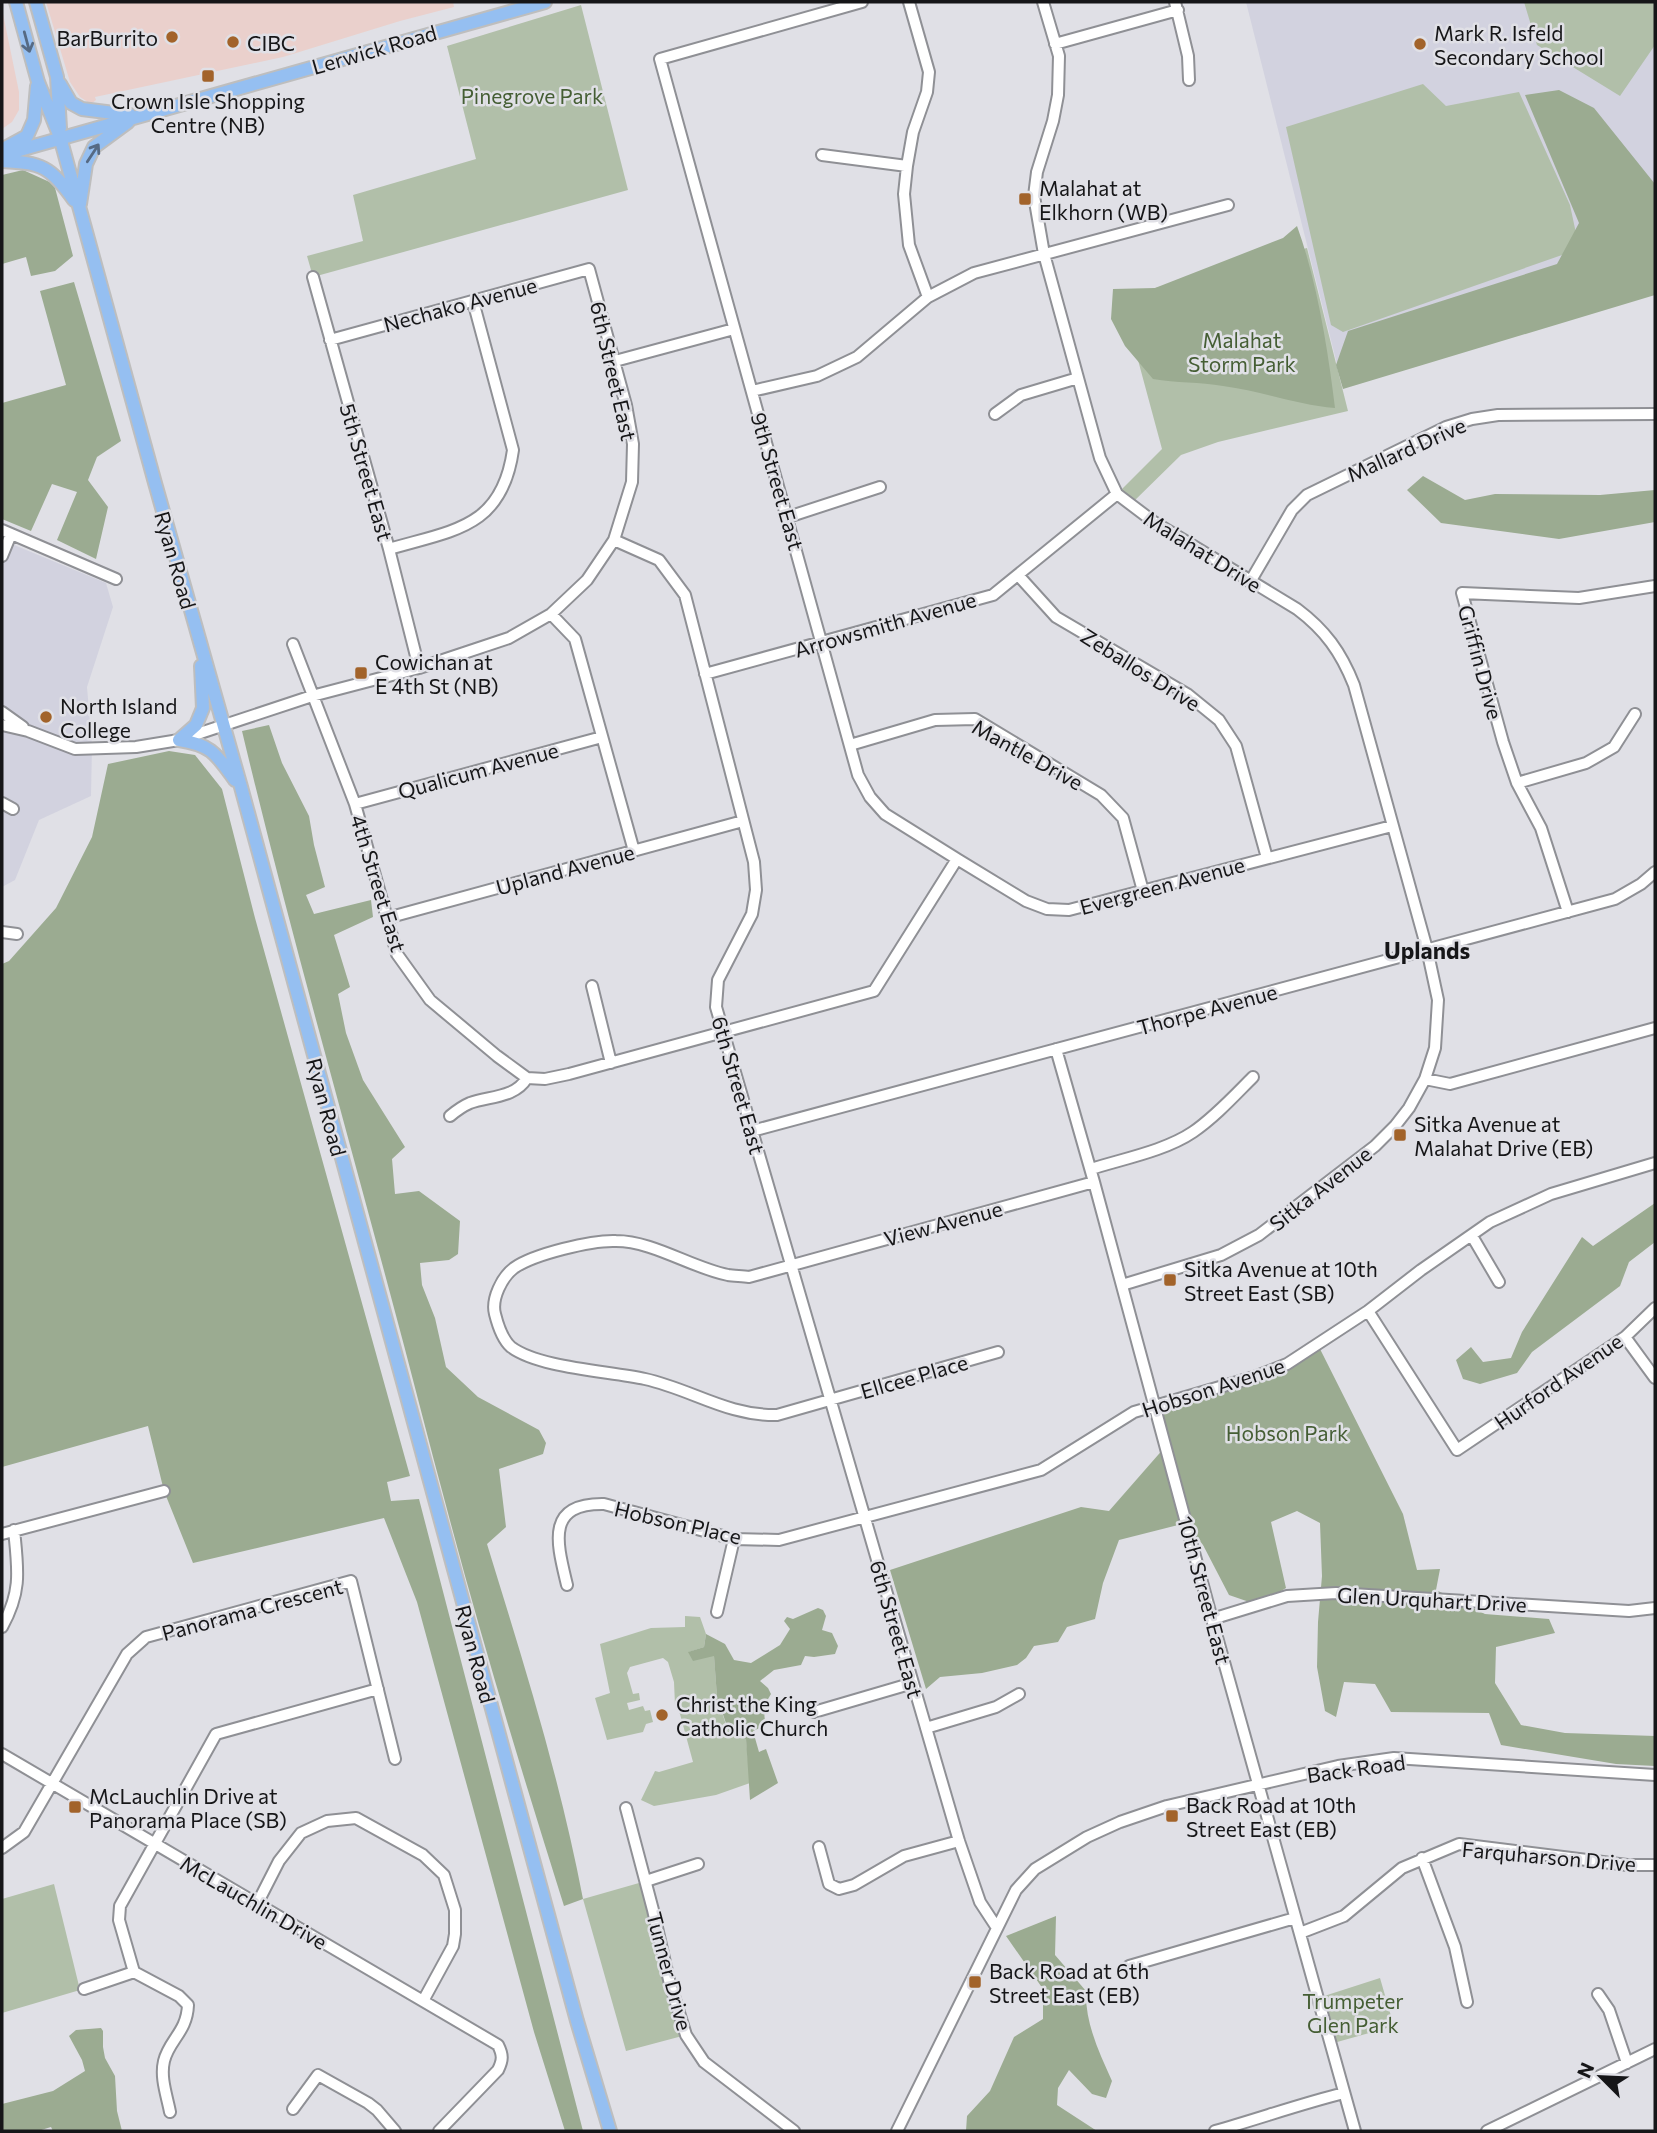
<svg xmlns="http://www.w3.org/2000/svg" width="1657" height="2133" font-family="Commissioner,sans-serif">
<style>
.commercial{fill:#ead0cc}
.built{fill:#d2d2df}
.green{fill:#b1bfa9}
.forest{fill:#9bab91}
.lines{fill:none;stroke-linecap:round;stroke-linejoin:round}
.minor-casing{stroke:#8f9095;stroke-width:14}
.major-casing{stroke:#bebebe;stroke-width:16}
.minor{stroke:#fff;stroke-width:10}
.major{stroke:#95bff1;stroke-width:12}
.oneway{stroke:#566a84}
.poi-dot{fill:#a2632a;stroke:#e0e0e6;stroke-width:2.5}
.labels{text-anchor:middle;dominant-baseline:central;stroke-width:5;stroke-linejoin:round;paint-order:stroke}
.poi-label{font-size:21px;fill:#161618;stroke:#e0e0e6;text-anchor:start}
.street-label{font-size:21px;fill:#161618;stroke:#e0e0e6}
.park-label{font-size:21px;fill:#455e34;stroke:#e0e0e6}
.neighbourhood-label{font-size:23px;font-weight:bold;fill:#161618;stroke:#e0e0e6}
</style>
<rect width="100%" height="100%" fill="#e0e0e6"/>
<path class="commercial" d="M46 2H453L454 7 400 21 283 57 95 97 96 100 91 104 80 97 70 82Z
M2 9 19 92V110L12 122 2 129Z"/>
<path class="built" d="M1246 2H1655V291L1342 384Z
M2 540 106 583 113 607 87 687 92 746 91 796 39 820 15 880 2 887Z"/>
<path class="green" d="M1524 2H1655V45L1620 96 1537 45Z
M581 5 628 190 313 277 307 256 363 241 353 195 476 159 447 46Z
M1423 84 1446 106 1519 92 1570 205 1577 238 1562 255 1343 332 1331 325 1286 127Z
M1307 248 1348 411 1218 442 1181 455 1130 505 1117 494 1162 449 1121 297Z
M685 1616 700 1617 706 1634 704 1647 689 1652 714 1655 717 1697 728 1731 746 1738 750 1783 716 1795 654 1806 641 1800 655 1771 659 1772 693 1762 680 1714 675 1705 674 1682 668 1662 663 1658 630 1667 627 1673 633 1694 639 1693 640 1700 627 1703 629 1710 643 1706 645 1711 650 1710 653 1722 646 1724 643 1732 607 1740 595 1698 610 1693 600 1644 651 1628 685 1627Z
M646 1881 686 2035 626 2051 583 1899Z
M54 1884 80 1990 2 2013V1899Z
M1380 1978 1391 2016 1387 2028 1330 2044 1318 1998Z"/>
<path class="forest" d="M1559 90 1594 108 1655 184V295L1343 389 1336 365 1348 331 1557 264 1579 223 1525 95Z
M23 170 54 184 73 256 55 271 31 276 26 257 2 264V175Z
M1297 226C1317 281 1328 350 1335 408 1297 405 1261 391 1223 386 1200 382 1176 383 1153 379L1125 346 1111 319 1113 289 1155 288 1283 238Z
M74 282 121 441 97 457 88 480 108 507 96 559 57 540 77 492 52 484 31 531 2 519V403L66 385 40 291Z
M1423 476 1465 500 1495 494 1600 495 1655 490V522L1559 539 1441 523 1407 490Z
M269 725 282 763 309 816 314 845 325 887 306 895 314 914 371 900 373 917 334 935 350 987 338 994 346 1033 363 1080 405 1147 392 1159 395 1194 419 1191 460 1221 458 1254 449 1260 420 1263 422 1285 435 1318 446 1367 478 1397 539 1430 546 1443 543 1454 499 1469 506 1527 487 1544C523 1661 560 1778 583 1899L564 1906C523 1776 483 1645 448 1513 428 1440 410 1366 390 1293 340 1106 287 920 242 731Z
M169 751 195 755 222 789 255 918 410 1476 387 1482 391 1501 419 1499 583 2131H565L534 2032 417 1602 384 1518 193 1563 164 1491 148 1426 2 1467V964L9 961 56 908 92 837 108 764Z
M1655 1203V1242L1629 1262 1620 1286 1532 1352 1517 1373 1480 1384 1463 1379 1456 1360 1471 1347 1483 1362 1511 1358 1522 1332 1582 1237 1593 1246Z
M1318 1345 1403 1514 1417 1570 1440 1569 1436 1590 1485 1614 1549 1619 1555 1633 1496 1647 1495 1683 1521 1725 1565 1733 1655 1736V1766L1616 1764 1501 1745 1489 1713 1391 1712 1375 1684 1344 1682 1336 1717 1325 1711 1317 1667 1318 1622 1322 1576 1320 1523 1297 1511 1271 1522 1286 1588 1258 1605 1229 1595 1203 1545 1186 1523 1119 1540 1103 1583 1095 1619 1067 1627 1058 1642 1034 1646 1026 1658 1017 1665 982 1673 940 1677 926 1689 890 1570 1081 1507 1109 1511 1165 1447 1154 1405 1254 1377Z
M818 1608 823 1610 826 1616 822 1630 832 1633 838 1646 835 1654 814 1657 805 1656 801 1665 774 1670 760 1681 768 1688 771 1694C764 1704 763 1714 766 1725L753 1731 759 1752 766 1749 778 1783 750 1800 746 1739 729 1732 717 1697 714 1656 693 1661 688 1652 704 1647 706 1634 725 1644 734 1660 751 1663 780 1645 790 1629 784 1621 787 1617 793 1619Z
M1056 1916 1055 1955 1086 1991C1085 2023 1099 2052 1112 2081L1106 2098 1092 2094 1069 2070 1058 2088 1057 2105 1097 2131H966L967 2116 990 2091 1014 2037 1043 2019V1989L1006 1936Z
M101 2028 103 2031V2047L105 2058 115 2076 117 2111 122 2131H53L51 2127 38 2131H2V2104L53 2091 85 2071 82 2060 69 2036 76 2030Z"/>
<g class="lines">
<defs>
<path id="minor" d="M862 2 660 59C725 298 794 536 858 775L870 797 885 814 957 859
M909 2 929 72 927 92 913 132 907 166 904 194 909 245 928 297
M1043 2 1059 56 1058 95 1053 121 1037 172 1034 196 1044 254 1100 458 1117 494 1154 522 1297 609C1325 630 1341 652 1354 685L1427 949 1438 1000 1435 1048 1425 1079 1409 1108 1395 1126 1375 1146 1259 1235 1221 1255 1122 1285
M1175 2 1188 56 1189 80
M1055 44 1178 10
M822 155 907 166
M313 277 389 549 419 668
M615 361 734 329
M752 391 817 376 857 357 928 297 974 273 1228 205
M995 414 1021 395 1078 378
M788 517 880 487
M2 530 116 579
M614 540 659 560 685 595 754 862 756 890 752 914 718 980 716 1007 959 1841 980 1902 997 1928
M389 549C454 530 502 528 513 450L473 301
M2 556 11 534
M1018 575 1056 617 1187 694 1219 720 1236 746 1267 858
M1250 582 1292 510 1307 495 1446 427 1472 419 1498 415 1655 414
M551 614 575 639 634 851
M293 644 355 804 397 954 430 1000 497 1056 527 1078
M705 674 993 595 1117 494
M2 712 23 727
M2 725 28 731 75 749 136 747 179 740 312 696 419 668 509 638 551 614 587 580 614 540 632 482 633 444 626 405 589 269 330 340
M850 745 935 720 975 719 1101 795 1123 818 1143 891
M1517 783 1586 763 1614 747 1635 714
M2 803 13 809
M355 804 602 737
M1568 912 1541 828 1517 783 1503 742 1462 593 1579 598 1655 586
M387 918 743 821
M2 932 17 934
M592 986 611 1063
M1056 1049 1094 1182 1212 1619 1355 2131
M1425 1079 1450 1084 1655 1028
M450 1116C456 1111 463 1106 470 1103 490 1096 515 1098 527 1078L545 1079 569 1074 874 991 957 859 1026 901 1047 909 1069 910 1392 826
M752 1131 1615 899 1641 884 1655 872
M1091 1169C1122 1159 1165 1151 1193 1132 1215 1117 1234 1096 1253 1077
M1472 1236 1499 1282
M1368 1311 1457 1450 1625 1337 1655 1308
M1625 1337 1655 1378
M998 1352 777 1415C727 1416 691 1389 645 1379 609 1371 539 1368 511 1347 502 1339 498 1326 495 1314 491 1299 502 1277 514 1268 534 1254 592 1240 616 1241 653 1241 692 1268 728 1275 734 1276 742 1276 749 1277L1094 1182
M2 1534 164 1491
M567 1585C557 1543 545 1503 604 1504L734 1539 779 1540 1041 1470 1134 1412 1254 1377 1287 1364 1368 1311 1421 1270 1490 1222 1551 1194 1655 1163
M717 1612 734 1539
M1212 1619 1287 1596 1336 1593 1629 1611 1655 1608
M2 1627C22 1591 18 1570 14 1530
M814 1712 913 1683
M926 1728 996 1707 1019 1694
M2 1754 498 2045C503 2055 503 2060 498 2070L439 2131
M626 1808 653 1910 669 1980 686 2035 704 2062 794 2131
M819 1847 829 1884 839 1889 854 1885 904 1856 959 1841
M2 1848 24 1832 127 1654 146 1637 351 1581 395 1759
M1422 1858 1455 1947 1467 2002
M646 1881 698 1864
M257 1904 279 1861 301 1833 327 1821 356 1818 423 1855 444 1875 455 1910V1934L453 1946 423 2001
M1300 1933 1344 1916 1402 1868 1459 1844 1627 1865H1655
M1129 1966 1295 1918
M84 1989 134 1972
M1598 1994 1609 2010 1627 2063
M293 2109 318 2075 368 2103 377 2110 395 2131
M170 2112C167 2096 160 2078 164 2061 169 2040 187 2032 188 2005L179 1996 134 1972 119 1920 120 1906 216 1734 378 1689
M897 2131 1016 1890 1035 1869 1087 1837 1120 1822 1167 1806 1338 1766 1394 1758 1655 1775
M1215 2131C1258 2119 1300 2104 1344 2093
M1487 2131 1655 2049"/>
<path id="major" d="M16 2 38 82 60 137 155 483 241 787 577 2021 610 2131
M36 2 57 77 60 128
M60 84 71 103 82 109 130 115
M5 148 27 136 34 120 37 86
M2 155 545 2
M2 161C42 163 50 166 74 200
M80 204 86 164 94 147 128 122
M179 740 196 725 203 708 201 666
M179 740C212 745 216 754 235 780"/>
</defs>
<use href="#minor" class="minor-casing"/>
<use href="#major" class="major-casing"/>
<use href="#minor" class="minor"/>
<use href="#major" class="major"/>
</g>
<defs><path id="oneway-shaft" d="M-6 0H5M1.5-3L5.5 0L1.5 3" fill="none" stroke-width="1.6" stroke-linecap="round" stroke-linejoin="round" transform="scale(1.75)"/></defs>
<g class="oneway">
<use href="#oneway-shaft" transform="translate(27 42) rotate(75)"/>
<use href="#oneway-shaft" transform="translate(93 153) rotate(-57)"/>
</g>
<g class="poi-dot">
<circle cx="172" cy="37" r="7"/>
<circle cx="233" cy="42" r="7"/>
<circle cx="1420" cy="44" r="7"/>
<rect x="201" y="69" width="14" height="14" rx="3.5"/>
<rect x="1018" y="192" width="14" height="14" rx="3.5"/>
<rect x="354" y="666" width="14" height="14" rx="3.5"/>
<circle cx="46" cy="717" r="7"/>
<rect x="1393" y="1128" width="14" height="14" rx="3.5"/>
<rect x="1163" y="1273" width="14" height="14" rx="3.5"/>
<circle cx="662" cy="1715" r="7"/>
<rect x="68" y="1800" width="14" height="14" rx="3.5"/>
<rect x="1165" y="1809" width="14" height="14" rx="3.5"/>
<rect x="968" y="1975" width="14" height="14" rx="3.5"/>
</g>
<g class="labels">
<g class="poi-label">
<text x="1434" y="32">Mark R. Isfeld<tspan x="1434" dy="24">Secondary School</tspan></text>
<text x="158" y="37" text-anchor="end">BarBurrito</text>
<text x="247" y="42">CIBC</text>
<text x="208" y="100" text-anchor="middle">Crown Isle Shopping<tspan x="208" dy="24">Centre (NB)</tspan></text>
<text x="1039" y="187">Malahat at<tspan x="1039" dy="24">Elkhorn (WB)</tspan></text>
<text x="375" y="661">Cowichan at<tspan x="375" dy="24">E 4th St (NB)</tspan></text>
<text x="60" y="705">North Island<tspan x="60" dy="24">College</tspan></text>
<text x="1414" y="1123">Sitka Avenue at<tspan x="1414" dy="24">Malahat Drive (EB)</tspan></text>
<text x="1184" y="1268">Sitka Avenue at 10th<tspan x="1184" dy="24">Street East (SB)</tspan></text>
<text x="676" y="1703">Christ the King<tspan x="676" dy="24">Catholic Church</tspan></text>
<text x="89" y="1795">McLauchlin Drive at<tspan x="89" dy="24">Panorama Place (SB)</tspan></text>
<text x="1186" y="1804">Back Road at 10th<tspan x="1186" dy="24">Street East (EB)</tspan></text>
<text x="989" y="1970">Back Road at 6th<tspan x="989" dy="24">Street East (EB)</tspan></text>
</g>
<g class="street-label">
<text transform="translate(374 49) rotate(-16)">Lerwick Road</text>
<text transform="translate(460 304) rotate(-15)">Nechako Avenue</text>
<text transform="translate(614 371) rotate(77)">6th Street East</text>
<text transform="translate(1406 449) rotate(-24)">Mallard Drive</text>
<text transform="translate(367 472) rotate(74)">5th Street East</text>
<text transform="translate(778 481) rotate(74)">9th Street East</text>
<text transform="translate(1203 551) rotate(32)">Malahat Drive</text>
<text transform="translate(176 560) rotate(74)">Ryan Road</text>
<text transform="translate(885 624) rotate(-16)">Arrowsmith Avenue</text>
<text transform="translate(1481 662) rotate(75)">Griffin Drive</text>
<text transform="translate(1141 669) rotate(32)">Zeballos Drive</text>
<text transform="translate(1028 754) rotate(29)">Mantle Drive</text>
<text transform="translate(478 770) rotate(-15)">Qualicum Avenue</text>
<text transform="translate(565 869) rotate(-15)">Upland Avenue</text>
<text transform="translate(379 883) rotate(73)">4th Street East</text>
<text transform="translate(1162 885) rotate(-15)">Evergreen Avenue</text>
<text transform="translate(1207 1009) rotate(-15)">Thorpe Avenue</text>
<text transform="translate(739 1085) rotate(74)">6th Street East</text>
<text transform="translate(327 1107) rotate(75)">Ryan Road</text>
<text transform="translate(1320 1188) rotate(-38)">Sitka Avenue</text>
<text transform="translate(943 1223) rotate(-15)">View Avenue</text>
<text transform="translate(914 1376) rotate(-16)">Ellcee Place</text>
<text transform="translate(1558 1381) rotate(-35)">Hurford Avenue</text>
<text transform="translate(1213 1387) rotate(-18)">Hobson Avenue</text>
<text transform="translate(678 1522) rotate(13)">Hobson Place</text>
<text transform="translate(1205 1590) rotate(75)">10th Street East</text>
<text transform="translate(1432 1599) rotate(3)">Glen Urquhart Drive</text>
<text transform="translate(252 1609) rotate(-15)">Panorama Crescent</text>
<text transform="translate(897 1629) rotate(74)">6th Street East</text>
<text transform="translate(476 1654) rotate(75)">Ryan Road</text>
<text transform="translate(1356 1768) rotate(-8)">Back Road</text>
<text transform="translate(1549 1856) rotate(5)">Farquharson Drive</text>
<text transform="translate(254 1902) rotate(30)">McLauchlin Drive</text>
<text transform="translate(670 1971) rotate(75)">Tunner Drive</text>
</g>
<g class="park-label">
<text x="532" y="95">Pinegrove Park</text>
<text x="1242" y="339">Malahat<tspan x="1242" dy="24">Storm Park</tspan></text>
<text x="1287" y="1432">Hobson Park</text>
<text x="1353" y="2000">Trumpeter<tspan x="1353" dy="24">Glen Park</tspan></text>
</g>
<g class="neighbourhood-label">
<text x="1427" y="950">Uplands</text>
</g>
</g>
<rect width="1657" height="2133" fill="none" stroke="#161618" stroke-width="7"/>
<g transform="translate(1601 2077) rotate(294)" stroke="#e0e0e6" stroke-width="5" paint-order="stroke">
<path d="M0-5L12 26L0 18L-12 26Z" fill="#161618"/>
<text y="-10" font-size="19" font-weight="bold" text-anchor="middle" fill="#161618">N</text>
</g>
</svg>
